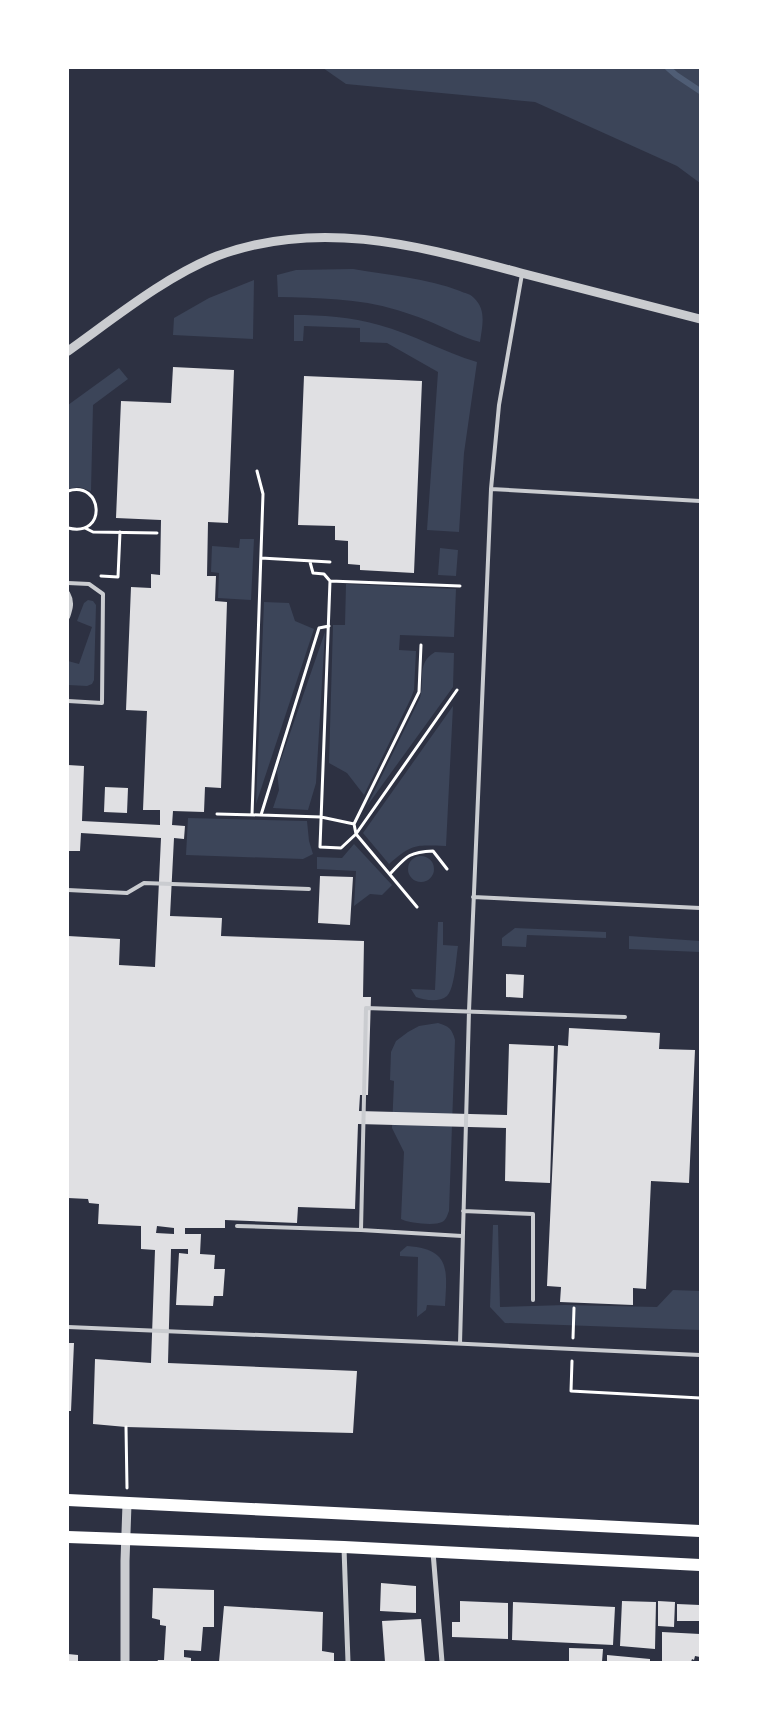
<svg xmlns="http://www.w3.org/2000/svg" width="768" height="1730" font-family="Ubuntu,sans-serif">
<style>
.green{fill:#3c4559}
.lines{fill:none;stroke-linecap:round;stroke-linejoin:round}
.stream{stroke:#4f5d75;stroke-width:6}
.building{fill:#e0e0e3;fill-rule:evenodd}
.path{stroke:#fff;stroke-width:3}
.service{stroke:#caccd0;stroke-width:4}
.minor{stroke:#caccd0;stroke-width:5}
.tertiary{stroke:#caccd0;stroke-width:9}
.primary{stroke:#fff;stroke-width:12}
</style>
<rect width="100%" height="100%" fill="#2d3142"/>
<path class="green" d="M323 68H700V183L677 166 535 102 346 84Z
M353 269C389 275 426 278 460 291 464 293 471 294 474 298 487 310 482 327 480 342 461 337 444 327 426 320 417 316 406 313 397 310 358 298 318 298 278 297L277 275 296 270Z
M254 280 253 339 173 335 174 318 209 298Z
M294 315C322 315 351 317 379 325 413 334 443 352 477 362L464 453 459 532 427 530 438 372 387 343 360 342V328L304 326 303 341H294Z
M119 368 128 379 93 405 91 491 79 487 68 489V405Z
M240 539H254L251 600 218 598 219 573 211 572 212 546 239 548Z
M440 548 458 550 456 576 438 575Z
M346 584 456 589 454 637 400 635 399 650 416 651 414 690 411 698 364 795 347 773 329 763 333 625H345Z
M88 600 93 601 96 605 94 680 92 684 87 686 68 685V661L79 664 92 627 77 621 84 603Z
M264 602 289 603 295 621 314 629 256 804Z
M325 632 316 783 308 810 273 808 279 790 277 771Z
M435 652 454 653 453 687 367 806 420 698C425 680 416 663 435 652Z
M453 706 446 846C415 845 413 843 389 864L363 833Z
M188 818 307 821 309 841 313 854 303 859 186 855Z
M354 844 392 885 382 895 370 894 354 906 356 871 317 869V857L342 858Z
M408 869a13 13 0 1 1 26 0a13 13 0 1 1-26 0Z
M438 922H443V945L458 946C456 958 455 988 447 996 439 1003 424 1000 416 997L411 989 435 990Z
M515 928 606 932V938L527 935 526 947 502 946V938Z
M629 936 700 941V952L629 949Z
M438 1023C449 1026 452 1029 455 1040L449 1211C447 1216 446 1220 442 1222 435 1226 408 1223 401 1219L404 1152 392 1128 394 1081 390 1080 391 1052 396 1041 408 1032 419 1026Z
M493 1225H498L500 1307 565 1305 657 1307 673 1290 700 1291V1330L505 1323 490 1307Z
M407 1246C451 1249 447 1270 445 1306L427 1305 426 1310 417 1317 418 1257 400 1256V1252Z"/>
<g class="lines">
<path class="stream" d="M668 68 676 75 700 91"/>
</g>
<path class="building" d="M173 367 234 370 228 523 208 522 207 576H216L215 601 227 602 221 788 205 787 204 812 173 811 172 825 185 826 184 839 174 838 170 916 222 918 221 936 364 941 363 997H371L368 1095H360L359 1111 507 1115 509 1044 554 1046 550 1183 505 1181 506 1128 358 1124 355 1209 298 1207 297 1223 225 1220V1228H185V1234H201L200 1254 215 1255 214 1269H225L223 1296H214L213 1306 176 1305 179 1253 188 1254V1249H171L168 1363 357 1371 353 1433 126 1427 93 1424 95 1359 151 1363 155 1250 141 1249V1226L98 1224 99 1204 89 1203 88 1199 68 1198V936L120 939 119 965 155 967 161 838 81 833 80 851H68V765L84 766 82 821 160 825V810H143L147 711 126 710 131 587 151 588V574L160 575 161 520 116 518 121 401 171 403ZM157 1226 174 1228V1234L156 1233Z
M304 376 422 381 414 573 360 570V565L348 564V541L335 540V526L298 525Z
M105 787 128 788 127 813 104 812Z
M320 876 353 877 350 925 318 923Z
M506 974 524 975 523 998 506 997Z
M569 1028 660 1033 659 1049 695 1050 689 1183 651 1181 646 1289 633 1288V1305L560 1302 561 1287 547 1286 558 1045 568 1046Z
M68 1343H74L71 1411H68Z
M381 1583 416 1586V1613L380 1611Z
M153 1588 214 1590V1627H203L201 1651 184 1650V1657L191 1658V1661H200V1662H157L158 1660H164L166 1626 160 1625V1620L152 1618Z
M460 1601 508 1603V1639L452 1637V1622H460Z
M622 1601 656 1602 655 1649 620 1646Z
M658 1601 675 1602 674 1627 658 1626Z
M513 1602 615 1607 613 1645 512 1640Z
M677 1604 700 1605V1621H677Z
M224 1606 323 1612 322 1651 334 1653V1662H219Z
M421 1619 425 1662H385L382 1621Z
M662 1632 700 1634V1657L695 1656 694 1660 692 1659 691 1662 662 1661Z
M569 1648 603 1649 602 1662H569Z
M68 1654 78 1655V1662H68Z
M607 1655 650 1659V1662H607Z"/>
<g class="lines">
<path class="path" d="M68 491C103 480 108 538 68 528
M85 528 93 532 157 533
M261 558 330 562
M310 562 313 573 324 574 330 581
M101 576 118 577 120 532
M457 690 356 834 341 848 320 847 330 581 460 586
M217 814 261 815 319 628 329 626
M252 815 263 494 257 471
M261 815 321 817 354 824
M390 874C406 857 408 852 433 851L447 869
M417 907 356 834 354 824 419 692 421 645
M573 1338 574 1308
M572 1361 571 1391 700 1398
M126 1427 127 1488"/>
<path class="service" d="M491 489 700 501
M68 583 89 584 103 594 102 703 68 701
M68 593C73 602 71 608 68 617
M68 890 127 893 144 883 309 889
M473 897 700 908
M463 1211 533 1214V1300
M237 1226 361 1230
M462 1236 361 1230 366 1008 625 1017
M68 1327 425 1342 700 1355
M460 1344 469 1011 491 489 499 405 522 274"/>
<path class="minor" d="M344 1548 348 1662
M433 1552 442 1662"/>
<path class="tertiary" d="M68 351C113 319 166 276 217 256 322 217 422 247 525 274 583 289 642 304 700 319
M125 1662V1561L127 1504"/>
<path class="primary" d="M68 1500 700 1531
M68 1537 344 1547 700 1565"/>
</g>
<rect width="768" height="1730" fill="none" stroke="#ffffff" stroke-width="138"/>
</svg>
